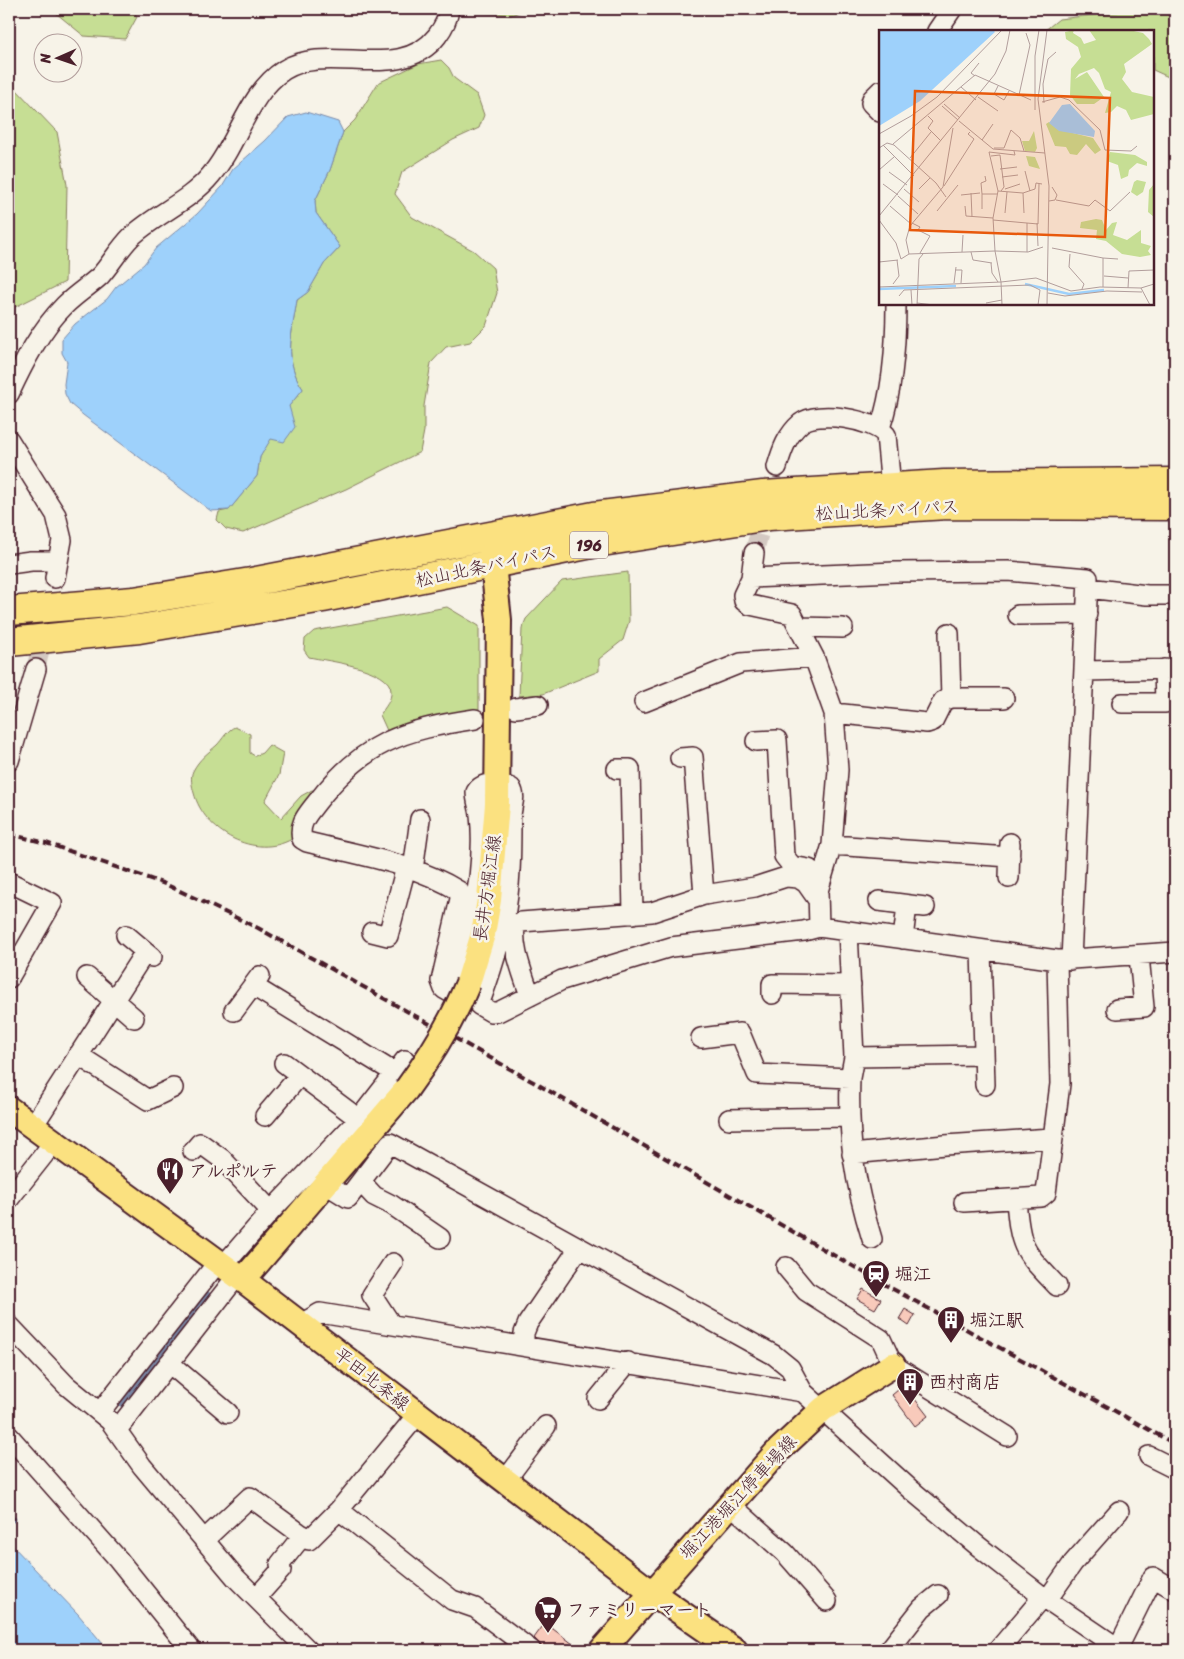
<svg xmlns="http://www.w3.org/2000/svg" width="1184" height="1659" font-family="Sriracha,'Klee One',sans-serif">
<style>
.green{fill:#c6de94;stroke:#887e60}
.water{fill:#9ed1fb;stroke:#7c8aa8}
.lines{fill:none;stroke-linecap:round;stroke-linejoin:round}
.stream{stroke:#7c8aa8;stroke-width:4.5}
.building{fill:#f8cabb;stroke:#4a1f2b}
.minor-tunnel{stroke:#d4c9c2;stroke-width:19;stroke-dasharray:19 9;stroke-linecap:butt}
.minor-casing{stroke:#4a1f2b;stroke-width:22}
.major-casing{stroke:#4a1f2b;stroke-width:28}
.highway-casing{stroke:#4a1f2b;stroke-width:31}
.minor{stroke:#f7f3e8;stroke-width:19}
.major{stroke:#fbe180;stroke-width:24}
.highway{stroke:#fbe180;stroke-width:28}
.rail{stroke:#4a1f2b;stroke-width:4;stroke-dasharray:8 4;stroke-linecap:butt}
.major-bridge-casing{stroke:#4a1f2b;stroke-width:28;stroke-linecap:butt}
.major-bridge{stroke:#fbe180;stroke-width:24}
.labels{text-anchor:middle;dominant-baseline:central;stroke-width:5;stroke-linejoin:round;paint-order:stroke}
.shield{fill:#f7f3e8;stroke:#7e5f64;stroke-width:1}
.shield-label{font-size:16px;font-weight:bold;fill:#4a1f2b}
.street-label{font-size:18px;fill:#4a1f2b;stroke:#f7f3e8}
.poi-label{font-size:18px;font-weight:bold;fill:#4a1f2b;stroke:#f7f3e8;text-anchor:start}
.inset-river{fill:none;stroke:#9ed1fb;stroke-width:2.5}
.inset-road{fill:none;stroke:#b29e9c;stroke-width:1}
.view{fill:#e8590c;fill-opacity:0.15;stroke:#e8590c;stroke-width:2.5}
.inset-edge{fill:none;stroke:#4a1f2b;stroke-width:2.5}
</style>
<rect width="100%" height="100%" fill="#f7f3e8"/>
<filter id="ink" filterUnits="userSpaceOnUse"><feTurbulence type="fractalNoise" baseFrequency=".02" numOctaves="2"/><feDisplacementMap in="SourceGraphic" scale="10" xChannelSelector="R" yChannelSelector="G"/><feConvolveMatrix kernelMatrix="1 2 1 2 8 2 1 2 1" color-interpolation-filters="sRGB"/></filter>
<g filter="url(#ink)">
<path class="green" d="M51 9H133L137 17 125 39 84 36Z
M475 9H528L511 15 477 12Z
M1119 9H1175V80L1153 70V31H1044L1059 19 1118 12Z
M441 60 449 68 454 78 477 95 484 115 479 128 453 140 402 172 395 194 412 217 474 251 493 268 497 293 486 326 470 342 446 347 431 363 424 406V431L420 452 346 489 243 533 226 529 217 520 219 512 229 510 257 476 260 457 289 406 303 389C283 360 292 333 297 300L308 292 324 264 340 247 316 213 315 201 330 170 343 132 355 120 378 83 418 64Z
M9 76 14 87 57 132 67 185 65 282 15 307 9 314Z
M628 572 629 621 623 640 599 659V671L543 694 519 696 522 629 526 619 562 581Z
M447 607 479 626V710L389 735 380 715C385 707 392 700 391 691 391 668 327 661 309 657L304 650 305 639 314 631Z
M235 727 250 734V753L255 756 262 753 269 745 283 753 279 775 265 801 281 818 301 796 312 790 317 791 292 839C255 860 204 832 194 793 192 786 190 777 193 771 199 759 208 753 217 745 222 740 228 729 235 727Z"/>
<path class="water" d="M306 112 338 122 343 132 330 170 315 201 316 213 340 247 324 264 308 292 297 300C292 333 283 360 303 389L289 406 295 427 284 442 271 439 260 457 257 476 229 510 211 511 83 415 70 404 65 394 64 384 67 362 62 353V339L75 324 107 299 116 287 144 264 156 248 197 214 222 187 233 169 265 141 288 117Z
M9 1542 78 1614 108 1650H9Z"/>
<g class="lines">
<path class="stream" d="M263 1234 311 1183
M122 1405 208 1294
M9 1523 14 1519"/>
</g>
<path class="building" d="M863 1289 881 1299 875 1309 857 1299Z
M905 1309 915 1315 909 1326 899 1319Z
M904 1385 928 1416 915 1426 892 1395Z
M545 1623 581 1650H542L541 1645 534 1638Z"/>
<g class="lines">
<path class="minor-tunnel" d="M754 553 777 467
M36 669 55 578"/>
<defs>
<path id="minor" d="M937 31 952 9
M880 91 872 99 871 103 880 112
M9 394C24 362 40 330 65 305 76 294 89 286 100 276 111 264 119 249 131 237 155 214 189 202 211 175 238 144 248 93 284 70 328 42 400 84 437 36 443 28 448 19 449 9
M880 428C893 390 896 344 896 304
M9 440 56 515 62 540 55 578
M777 467C782 450 787 435 801 423 817 410 873 419 886 435L891 487
M754 553 751 578 743 595 744 601 750 605 792 614 814 657 834 713 838 770 832 845 818 891 819 927
M9 564 31 561H58
M751 578 895 572 1008 571 1088 578 1071 960
M1088 588 1147 595H1175
M1018 615 1087 614
M799 627 843 628
M949 633 951 698
M1085 671 1175 669
M644 702 741 663 814 657
M1122 703H1165L1164 669
M516 708 538 705
M834 713 927 723 933 721 943 701 951 698H1004
M475 719C402 730 364 742 317 802 308 814 298 823 302 839L307 842C358 855 414 863 459 891L460 899 441 981 444 989 451 993C469 940 486 871 480 815 479 807 476 800 476 792 483 780 500 783 511 788 517 798 511 806 511 817 511 851 511 887 504 920 499 949 489 978 479 1005L491 1012H498L562 980 671 947 804 931 819 927 1057 960 1175 952
M756 741 777 740 784 856 792 866 809 869 813 874
M680 758 693 757 704 895
M9 761 36 669
M617 769H630L633 914
M832 845 1010 857
M413 870 420 819
M1009 878 1010 843
M9 882 52 903 9 978
M879 901 925 907
M848 931 854 1057 984 1055
M372 932 388 936 406 867
M126 935 152 957
M903 939 907 905
M981 950 985 1085
M87 977 134 1018
M253 986 395 1073
M772 994V984L851 985
M530 996C523 973 512 950 515 925L521 922 652 912 704 895 755 887 786 877 798 878 806 883 818 900
M1117 1009 1144 1007 1139 956
M234 1011 260 976
M701 1038 740 1033 757 1074 850 1078 854 1057
M78 1055 148 1100 173 1088
M284 1063 359 1119
M850 1078C848 1139 854 1181 872 1239
M265 1116 300 1075
M729 1119 849 1117
M33 1126 145 952
M193 1151 200 1143 222 1159 271 1211
M852 1154 945 1145 1051 1138
M361 1182 374 1196 392 1205 440 1238
M327 1185 348 1198 390 1143 774 1355 790 1368 803 1392
M9 1199 54 1142
M1016 1200C1020 1249 1023 1250 1057 1286
M964 1202 1041 1197 1046 1193 1060 1084 1057 960
M223 1266 271 1211 359 1119 405 1060
M786 1267 806 1291 881 1339 893 1365 1007 1436
M301 1324 320 1313 803 1392 910 1489 978 1546 1043 1597 1121 1650
M391 1324 372 1295 393 1263
M9 1325 66 1385 110 1421 142 1466 236 1578 308 1650
M524 1345V1333L528 1323 579 1248
M169 1363 228 1413
M598 1399 628 1362
M100 1412 218 1262
M117 1430 237 1276
M9 1436 118 1559 191 1650
M1149 1456 1175 1469
M505 1481 546 1426
M730 1504 785 1553 827 1601
M339 1510 452 1600 475 1608 531 1650
M204 1540 250 1497 309 1540 339 1510 418 1414
M256 1598 281 1570 280 1564 303 1535
M1047 1600 1073 1563 1119 1511
M1118 1648 1153 1577 1175 1590
M889 1650 922 1608 938 1595
M998 1650 1043 1597"/>
<path id="major" d="M468 983 483 934 489 900 497 804 499 620 491 546
M9 1109 243 1280 651 1592 735 1650
M243 1280 406 1090
M602 1650 776 1453 823 1409 893 1365"/>
<path id="highway" d="M9 611 134 601 251 582 594 516 763 495 944 484 1175 482
M9 642 139 629 323 598 602 542 769 516 947 505 1175 506"/>
</defs>
<use href="#minor" class="minor-casing"/>
<use href="#major" class="major-casing"/>
<use href="#highway" class="highway-casing"/>
<use href="#minor" class="minor"/>
<use href="#major" class="major"/>
<use href="#highway" class="highway"/>
<path class="rail" d="M9 834 46 843 165 884 258 928 537 1084 882 1283 1175 1444"/>
<defs>
<path id="major-bridge" d="M406 1090C431 1056 452 1022 468 983"/>
</defs>
<use href="#major-bridge" class="major-bridge-casing"/>
<use href="#major-bridge" class="major-bridge"/>
</g>
</g>
<defs>
<symbol id="restaurant-pin" viewBox="-11 -11 22 30"><path d="M0 17L-7.5 6A9.5 9.5 0 1 1 7.5 6Z" fill="#4a1f2b" stroke="#f7f3e8"/><path d="M-5-6h1v4h1v-4h1v4h1v-4h1v5L-1.5 .5V6h-2V.5L-5-1ZM5-6V6H3V1.5H1.5Q1.5-4 5-6Z" fill="#fff"/></symbol>
<symbol id="station-pin" viewBox="-11 -11 22 30"><path d="M0 17L-7.5 6A9.5 9.5 0 1 1 7.5 6Z" fill="#4a1f2b" stroke="#f7f3e8"/><path d="M-3-6H3Q5-6 5-4V2Q5 4 3 4L4.5 6H3L1.5 4h-3L-3 6H-4.5L-3 4Q-5 4-5 2V-4Q-5-6-3-6ZM-3.5-4v3h7v-3ZM-3.5 1v1.5H-2V1ZM2 1v1.5H3.5V1Z" fill="#fff"/></symbol>
<symbol id="building-pin" viewBox="-11 -11 22 30"><path d="M0 17L-7.5 6A9.5 9.5 0 1 1 7.5 6Z" fill="#4a1f2b" stroke="#f7f3e8"/><path d="M-4-6H4V6H1V3H-1V6H-4ZM-2.5-4.3h1.7v1.8h-1.7ZM.8-4.3h1.7v1.8H.8ZM-2.5-1h1.7V.8h-1.7ZM.8-1h1.7V.8H.8Z" fill="#fff"/></symbol>
<symbol id="supermarket-pin" viewBox="-11 -11 22 30"><path d="M0 17L-7.5 6A9.5 9.5 0 1 1 7.5 6Z" fill="#4a1f2b" stroke="#f7f3e8"/><path d="M-6-5.5h2.5l.6 2H6L4.5 2H-2.5L-4.4-4H-6ZM-1.5 3.2a1.3 1.3 0 1 0 .1 0ZM3 3.2a1.3 1.3 0 1 0 .1 0Z" fill="#fff"/></symbol>
</defs>
<g fill-rule="evenodd">
<use href="#restaurant-pin" x="154" y="1155" width="32" height="43"/>
<use href="#station-pin" x="860" y="1258" width="32" height="43"/>
<use href="#building-pin" x="935" y="1304" width="32" height="43"/>
<use href="#building-pin" x="894" y="1366" width="32" height="43"/>
<use href="#supermarket-pin" x="532" y="1594" width="32" height="43"/>
</g>
<g class="labels">
<rect class="shield" x="570" y="531.5" width="38" height="27" rx="4"/>
<g class="shield-label">
<text x="589" y="545">196</text>
</g>
<g class="street-label">
<text transform="translate(887 510) rotate(-3)">松山北条バイパス</text>
<text transform="translate(486 566) rotate(-12)">松山北条バイパス</text>
<text transform="translate(487 888) rotate(-82)">長井方堀江線</text>
<text transform="translate(372 1379) rotate(38)">平田北条線</text>
<text transform="translate(738 1497) rotate(-47)">堀江港堀江停車場線</text>
</g>
<g class="poi-label">
<text x="189" y="1171">アルポルテ</text>
<text x="895" y="1274">堀江</text>
<text x="970" y="1320">堀江駅</text>
<text x="929" y="1382">西村商店</text>
<text x="567" y="1610">ファミリーマート</text>
</g>
</g>
<g transform="translate(879 30)">
<rect width="275" height="275" fill="#f7f3e8"/>
<path d="M195 0 194 3 202 8 205 14 217 10 210 0H250L264 3 270 9 273 14 245 34 247 42 243 49 253 62 275 67V84L252 90 247 80 238 76 232 82 226 83 232 62 226 59 220 43 215 38 200 44 196 49 208 42 225 67 215 74H198L191 65 192 39 202 27 199 17 187 9 186 2ZM170 92 182 100 214 108 222 120 216 124 207 114 198 125 191 124 187 117 176 116 167 94ZM155 101 158 118 156 122 146 121 143 111H150ZM231 122 256 125 268 132V136L258 133 250 140 249 146 242 149 239 135 228 131ZM147 126 156 127 161 139 150 136ZM258 150 267 152 264 162 258 166 252 162 255 152ZM275 154V187L269 182 270 160ZM217 189 223 190 227 200 233 193 238 192 234 205 248 210 262 200V213L272 216 269 221 272 225 261 227 243 224 227 211 217 209 218 200 201 198 202 192Z" fill="#c6de94"/>
<path d="M0 0H114L116 2 41 71 0 96ZM191 74 216 101 215 107 180 101 170 93 183 75Z" fill="#9ed1fb"/>
<path class="inset-river" d="M146 254 190 264 225 260M0 259 77 256"/>
<path class="inset-road" d="M96 46 92 43 100 33M119 56 115 64 125 70 130 61M82 57 97 70M140 65 151 15 147 3M99 67 119 81M163 72 181 67 190 70 221 100 226 120 252 121 258 116M165 73 164 54 169 29 177 22M65 74 81 88M63 76 79 90M156 80V26L160 0M49 86 54 91 49 98 62 111M80 91 114 119 166 123M0 104 32 86 58 67 123 0M103 110 114 94M14 114 96 45 152 70M4 115 35 146M0 118 8 113 15 115 57 153 67 167M115 118H125L132 100 141 108 145 121M135 121 136 125 110 122 119 161 114 188 116 221 149 222 164 217M112 126 121 125 125 157 122 161M31 128 52 102M121 139 138 137M0 140 15 127M146 141 151 161M10 142 28 155M123 147 139 145M4 154 19 165M65 156 95 109 89 104 91 102M25 159 40 172M40 159 51 148M126 159 141 154M119 161 144 163 156 159 157 153 163 154M92 163 93 187M144 163 145 183M103 164 102 153 107 151 106 146M82 165 101 163M19 166 39 184M177 170 210 176 216 170 231 181 251 162M170 171 176 170 178 165 173 157M11 176 32 194M86 176 87 186 114 188M103 179V164H118M58 181 79 155M126 183 128 162M0 186 116 44 127 21 131 0M0 190 17 213 22 229 30 224 116 221 122 252 157 248 192 261 221 257 262 258 275 254M114 190 159 194 160 154M33 193 41 197 39 200 51 206 41 223M158 193 159 216M173 218 224 228V257M83 222 84 205M92 222 94 230 113 233M148 222V193M30 224 27 210 31 196 64 157 74 98M191 224 190 237 205 254 203 259M224 228 239 229M0 232 19 230M112 233 113 243 119 252M76 240H83L82 253M225 246 249 248M75 253 77 237M14 254 20 246 18 230M0 257 122 252 123 275M249 258 250 241 275 240M262 258 271 275M32 260 33 275M169 263 186 266 228 261 263 262M20 266 25 260 151 255 161 260 159 275M38 273 55 275M107 273 123 270M38 275 40 229 44 224M168 275 170 156 159 69 168 0"/>
<path class="view" d="M36 61 231 68 226 207 31 200Z"/>
<rect width="275" height="275" class="inset-edge"/>
</g>
<rect width="1184" height="1659" fill="none" stroke="#f7f3e8" stroke-width="30"/>
<rect x="15" y="15" width="1154" height="1629" fill="none" stroke="#4a1f2b" stroke-width="2" filter="url(#ink)"/>
<g transform="translate(58 58) rotate(268)"><circle r="24" fill="#f7f3e8" stroke="#b29e9c"/>
<path d="M0-4L9 19L0 12L-9 19Z" fill="#4a1f2b"/>
<text y="-8" font-size="14" font-weight="bold" text-anchor="middle" fill="#4a1f2b">N</text>
</g>
</svg>
